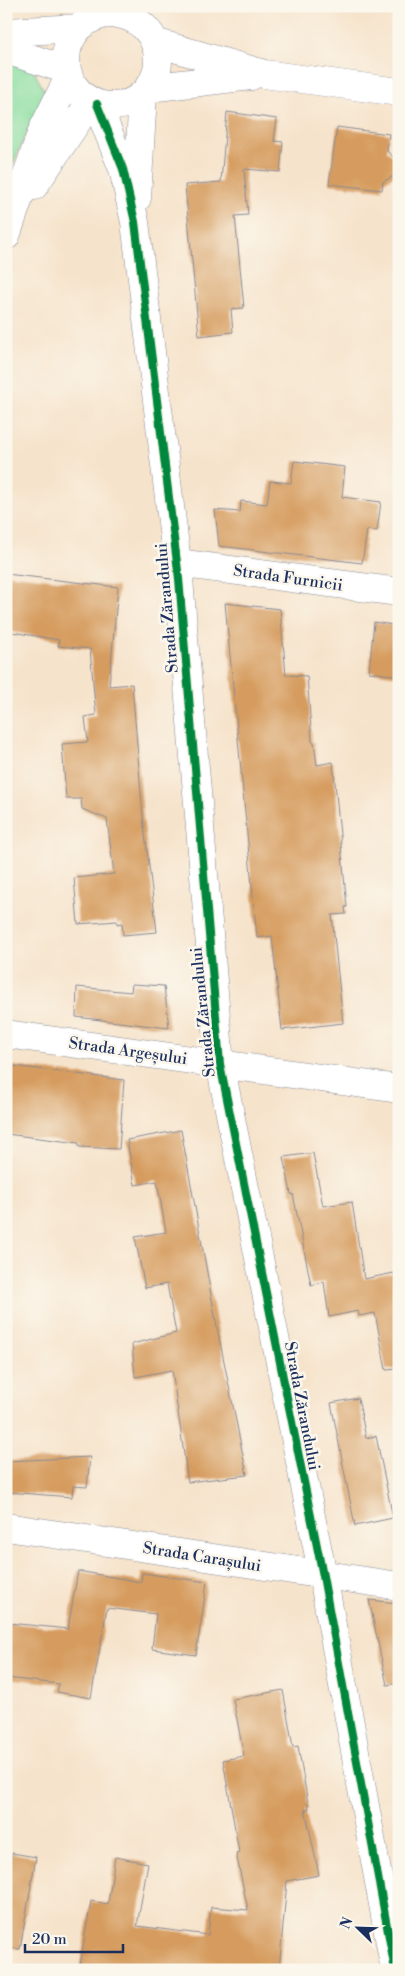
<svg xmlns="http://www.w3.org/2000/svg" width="405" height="1976" font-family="'Libre Bodoni',serif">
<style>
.green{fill:#88dd9f;stroke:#52867e}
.building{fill:#d69c5f}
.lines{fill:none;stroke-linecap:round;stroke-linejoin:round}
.minor-casing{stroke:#888994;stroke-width:29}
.minor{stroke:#fff;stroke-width:28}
.cycleway-casing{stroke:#fbf7ec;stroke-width:11}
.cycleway{stroke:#00873e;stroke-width:8}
.labels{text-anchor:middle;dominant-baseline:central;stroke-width:5;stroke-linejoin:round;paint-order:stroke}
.street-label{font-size:16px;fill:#1b2f5e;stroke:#fbf7ec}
</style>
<rect width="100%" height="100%" fill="#fbf7ec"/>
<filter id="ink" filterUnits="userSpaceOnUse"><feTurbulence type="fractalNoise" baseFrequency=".02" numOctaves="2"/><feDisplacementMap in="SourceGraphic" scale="10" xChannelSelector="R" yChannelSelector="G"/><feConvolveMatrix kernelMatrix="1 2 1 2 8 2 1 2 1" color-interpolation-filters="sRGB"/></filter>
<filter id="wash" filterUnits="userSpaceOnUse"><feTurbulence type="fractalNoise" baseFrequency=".0096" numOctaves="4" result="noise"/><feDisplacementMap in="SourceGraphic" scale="20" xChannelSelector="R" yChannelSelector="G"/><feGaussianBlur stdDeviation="1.12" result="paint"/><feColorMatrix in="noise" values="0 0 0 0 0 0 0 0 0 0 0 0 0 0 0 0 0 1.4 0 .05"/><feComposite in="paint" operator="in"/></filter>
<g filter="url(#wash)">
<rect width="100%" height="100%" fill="#f6e3cb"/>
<path class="green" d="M6 54 31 66 45 92 6 179Z"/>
<g id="blocks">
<path class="building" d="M227 112 277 119 274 141 283 142 280 172 244 169 248 215 235 216 244 308 231 309 233 332 199 336 185 185 221 182Z
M337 127 389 134 387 151 399 162V173L383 182 382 190 329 184Z
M294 461 345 467 342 497 381 502 377 531 367 530 362 563 219 546 215 510 240 512 241 501 267 504 270 481 291 483Z
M6 574 118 587 109 686 132 684 143 817 157 932 123 935 122 923 117 924V921L78 924 74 878 114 874 107 819 82 809 81 799H66L62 744 88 742 85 717 96 715 90 649 58 646 59 640 6 631Z
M225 603 280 609 286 675 307 676 312 742H314L317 765 333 762 347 907H345L346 914 332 915 343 1023 282 1030 272 936 257 938Z
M374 622 399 626V676L369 672Z
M132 984 164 986 169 1028 76 1017 77 987 131 992Z
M6 1065 124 1080 119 1149 79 1147V1143L6 1134Z
M181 1130 217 1327 247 1475 188 1482 172 1370 135 1377 132 1344 176 1333 167 1284 145 1288 135 1237 166 1232 157 1181 135 1185 127 1140Z
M313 1153 323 1206 352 1202 364 1279 394 1273 399 1298V1369L386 1370 375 1313 359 1316 358 1311 329 1317 324 1282 311 1285 293 1194H291L284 1157Z
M358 1398 366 1438 376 1436 393 1518 355 1526 331 1403Z
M90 1457 87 1487 73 1486 72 1497 6 1492V1461Z
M78 1571 141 1582 142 1573 207 1582 196 1655 152 1649 156 1614 107 1608 91 1698 57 1692 59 1684 6 1678V1652L9 1623 68 1629Z
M369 1600 399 1603V1683L387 1685Z
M283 1690 293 1747 298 1746 309 1809H305L319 1875 287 1881 279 1970H79L91 1901 108 1904 115 1857 148 1863 137 1926 208 1935 211 1907 248 1910 236 1853 239 1852 223 1760 244 1756 233 1699Z
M12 1853 36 1857 20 1949 6 1948V1886Z"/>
</g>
</g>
<g filter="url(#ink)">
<use href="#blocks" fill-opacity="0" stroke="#888994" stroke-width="1"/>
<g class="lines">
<defs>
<path id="minor" d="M66 60a46 46 0 1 1 92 0a46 46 0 1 1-92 0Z
M6 32 79 28
M154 42 264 74 399 92
M6 50 67 70
M148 88 251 76
M97 104 123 169 135 222 179 579 220 1064 323 1576 395 1970
M34 186 91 101
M137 198 143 94
M6 236 42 131 69 77
M177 563 399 592
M6 1034 399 1089
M6 1527 399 1586"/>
</defs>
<use href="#minor" class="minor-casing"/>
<use href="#minor" class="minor"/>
<defs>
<path id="cycleway" d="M97 104 123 169 135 222 179 579 220 1064 323 1576 395 1970"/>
</defs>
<use href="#cycleway" class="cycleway-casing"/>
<use href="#cycleway" class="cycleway"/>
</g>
</g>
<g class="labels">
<g class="street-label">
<text transform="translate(288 578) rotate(8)">Strada Furnicii</text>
<text transform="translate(167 608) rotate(-95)">Strada Zărandului</text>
<text transform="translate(203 1012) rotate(-96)">Strada Zărandului</text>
<text transform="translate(128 1051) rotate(8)">Strada Argeșului</text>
<text transform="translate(302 1406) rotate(79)">Strada Zărandului</text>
<text transform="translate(202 1557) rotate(9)">Strada Carașului</text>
</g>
</g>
<rect width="405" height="1976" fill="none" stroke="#fbf7ec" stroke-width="25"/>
<g transform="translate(358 1928) rotate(293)" stroke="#fbf7ec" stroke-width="4" paint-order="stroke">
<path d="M0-4L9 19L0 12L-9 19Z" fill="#1b2f5e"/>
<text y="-8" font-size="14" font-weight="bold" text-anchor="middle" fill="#1b2f5e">N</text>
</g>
<path d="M25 1944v8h98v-8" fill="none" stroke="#1b2f5e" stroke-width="2.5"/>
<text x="32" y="1944" font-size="15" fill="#1b2f5e" stroke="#fbf7ec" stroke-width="4" paint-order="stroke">20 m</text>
</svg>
